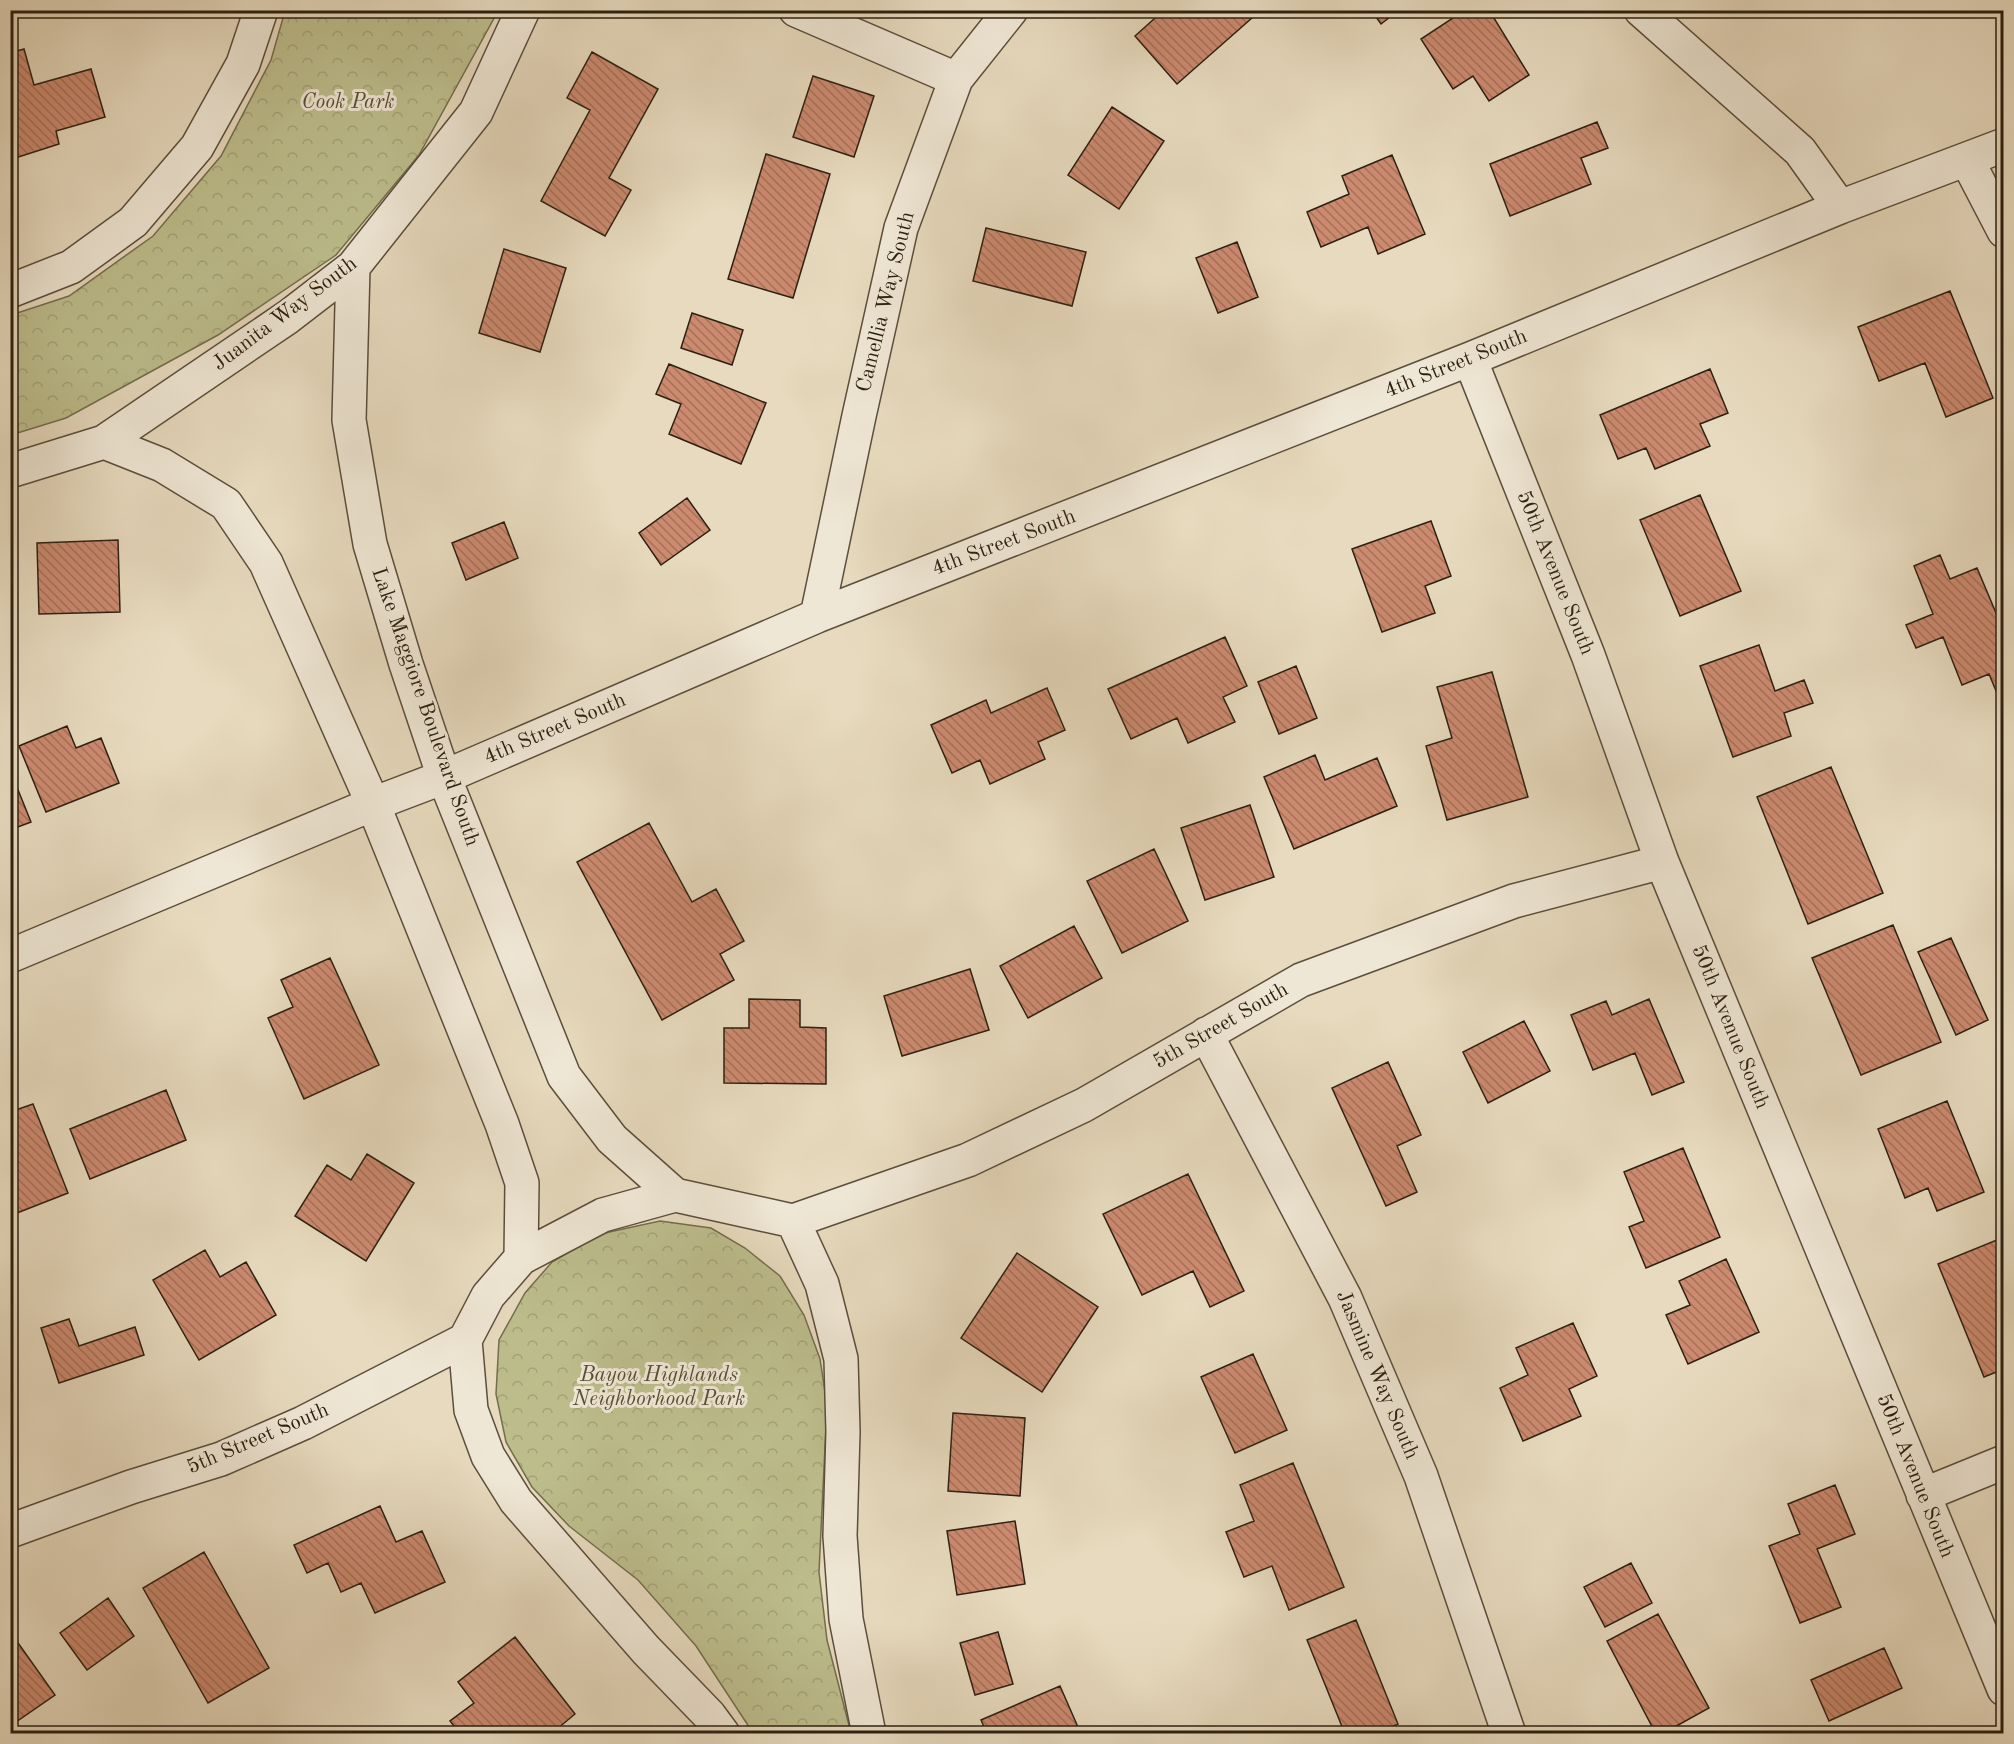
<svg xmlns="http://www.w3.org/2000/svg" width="2014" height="1744" font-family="'Old Standard TT',serif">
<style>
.park{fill:url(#park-crowns);stroke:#746e4e;stroke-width:1.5}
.building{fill:url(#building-back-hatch);stroke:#2c2011;stroke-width:1.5}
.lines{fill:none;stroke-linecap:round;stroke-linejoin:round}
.minor-casing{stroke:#5b4e3c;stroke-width:36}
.minor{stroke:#efe7d5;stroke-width:33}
.labels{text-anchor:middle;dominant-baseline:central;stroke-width:6;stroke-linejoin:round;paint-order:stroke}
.park-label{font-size:21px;font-style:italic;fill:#584f36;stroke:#efe7d5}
.street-label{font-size:21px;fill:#2c2011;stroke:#efe7d5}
</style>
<defs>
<pattern id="park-crowns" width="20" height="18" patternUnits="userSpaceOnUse" patternTransform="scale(1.5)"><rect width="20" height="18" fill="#bdbd8c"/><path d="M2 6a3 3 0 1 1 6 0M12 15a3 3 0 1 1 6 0" fill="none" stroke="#a3a278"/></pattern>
<pattern id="building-back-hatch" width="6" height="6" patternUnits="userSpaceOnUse" patternTransform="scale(1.5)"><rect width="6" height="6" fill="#cc8a6f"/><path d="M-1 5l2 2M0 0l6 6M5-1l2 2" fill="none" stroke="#a6705a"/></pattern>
</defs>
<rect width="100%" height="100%" fill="#e7dabe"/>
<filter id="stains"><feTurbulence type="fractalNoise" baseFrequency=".00333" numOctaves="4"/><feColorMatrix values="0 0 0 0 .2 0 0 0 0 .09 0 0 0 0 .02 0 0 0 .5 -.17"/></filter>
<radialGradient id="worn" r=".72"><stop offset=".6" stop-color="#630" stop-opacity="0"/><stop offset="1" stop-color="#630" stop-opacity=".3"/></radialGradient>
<path class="park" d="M285 11H498L419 155 336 255 218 335 66 418 11 435V315L69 296 153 236 221 156 271 60Z
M660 1221 711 1228 745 1248 780 1276 804 1315 820 1359 827 1405 819 1572 827 1640 851 1733H753L696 1646 638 1580 569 1526 532 1487 506 1442 496 1394 499 1340 525 1293 552 1262 600 1234Z"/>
<path class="building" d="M145 10H174L173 17Z
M1164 10H1261L1177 84 1135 36Z
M1371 10H1399L1381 24Z
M1465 10H1489L1529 75 1489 101 1473 76 1453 89 1421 39Z
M24 49 34 85 91 69 105 117 56 131 59 144 12 159 16 174 10 175V53Z
M592 52 658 89 609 178 631 190 605 236 541 201 590 110 567 98Z
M813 76 874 96 854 157 793 137Z
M1112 107 1164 141 1119 209 1068 175Z
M1597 122 1608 148 1581 158 1591 184 1510 216 1490 164Z
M766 154 830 174 793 298 728 279Z
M1392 155 1425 234 1378 254 1368 227 1321 247 1307 212 1349 194 1342 176Z
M986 228 1086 252 1072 306 973 281Z
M1237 242 1258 297 1218 313 1196 258Z
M504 249 566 268 540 352 479 333Z
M1950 291 1993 398 1946 417 1925 363 1879 381 1858 327Z
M692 313 743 330 732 365 681 348Z
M669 364 766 403 741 464 669 434 681 404 656 394Z
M1710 369 1728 413 1700 424 1710 446 1655 469 1646 448 1618 459 1600 415Z
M1700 495 1741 591 1680 616 1640 520Z
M687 498 710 530 661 565 639 533Z
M1431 521 1451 576 1425 586 1435 613 1382 632 1352 549Z
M504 522 518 558 466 580 452 543Z
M118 540 120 612 39 614 37 543Z
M1940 555 1950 579 1977 568 2004 632V696L1999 698 1989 674 1962 685 1943 637 1916 648 1906 625 1933 614 1914 566Z
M1225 637 1247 686 1223 697 1235 722 1188 743 1177 718 1131 739 1108 689Z
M1759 645 1775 691 1804 680 1813 703 1784 713 1791 736 1733 757 1700 666Z
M1296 666 1317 718 1279 734 1258 682Z
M1492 672 1528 797 1447 820 1426 746 1452 738 1437 687Z
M1047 688 1065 730 1038 742 1045 759 990 784 980 760 952 773 931 725 986 700 991 713Z
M67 726 76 748 101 738 119 783 46 812 19 746Z
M1315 755 1325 780 1377 758 1397 806 1294 849 1264 777Z
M1831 767 1883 893 1808 924 1757 797Z
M10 770 31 822 10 830Z
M1250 805 1274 877 1205 900 1181 828Z
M649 823 692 902 716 889 744 941 720 954 734 980 662 1020 577 862Z
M1154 849 1188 921 1122 953 1087 881Z
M1893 925 1941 1042 1861 1075 1812 958Z
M1074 926 1102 978 1028 1018 1000 966Z
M1951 938 1988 1020 1956 1035 1918 952Z
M330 958 379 1065 304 1099 268 1018 293 1007 281 980Z
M970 969 989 1030 902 1056 884 996Z
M749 999 800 1000V1027L826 1028V1084L724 1083V1028H749Z
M1649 999 1684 1082 1652 1095 1635 1053 1593 1070 1571 1015 1606 1001 1612 1015Z
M1524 1021 1550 1071 1488 1103 1463 1052Z
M1388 1062 1421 1135 1397 1146 1417 1192 1386 1206 1332 1088Z
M166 1090 186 1140 90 1179 70 1129Z
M1947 1101 1984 1192 1937 1211 1928 1188 1905 1198 1878 1129Z
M33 1104 68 1193 17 1213 10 1197V1112Z
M1683 1148 1720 1237 1646 1268 1629 1227 1644 1221 1624 1172Z
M367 1154 414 1183 366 1261 295 1216 327 1165 351 1180Z
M1188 1174 1244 1291 1210 1307 1193 1271 1142 1295 1103 1214Z
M2004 1237V1369L1984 1377 1938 1264Z
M205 1250 220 1277 246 1262 276 1315 199 1360 153 1280Z
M1017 1253 1098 1307 1042 1392 961 1338Z
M1726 1259 1759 1332 1688 1364 1666 1315 1690 1305 1679 1281Z
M69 1319 79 1346 135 1327 144 1355 59 1383 41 1328Z
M1573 1323 1597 1376 1569 1389 1581 1416 1523 1441 1500 1388 1528 1375 1516 1348Z
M1253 1354 1287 1430 1235 1453 1201 1377Z
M953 1413 1025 1418 1020 1496 948 1491Z
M1293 1463 1344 1587 1289 1610 1272 1566 1244 1577 1226 1532 1254 1521 1240 1485Z
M1835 1485 1855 1534 1817 1549 1841 1607 1800 1623 1769 1546 1800 1534 1788 1504Z
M380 1506 396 1542 422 1531 445 1582 375 1613 361 1583 341 1592 328 1563 307 1573 294 1545Z
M1015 1521 1025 1584 957 1595 947 1531Z
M204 1552 269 1668 208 1703 143 1588Z
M1631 1563 1652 1603 1605 1627 1584 1587Z
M108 1598 134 1636 87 1670 60 1633Z
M1658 1614 1709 1708 1662 1734H1656L1607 1641Z
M1356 1620 1398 1724 1376 1734H1345L1307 1640Z
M998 1632 1013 1684 975 1695 960 1643Z
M11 1633 55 1695 10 1726V1634Z
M515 1637 575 1714 551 1734H460L450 1721 474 1703 458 1682Z
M1884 1648 1902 1688 1829 1721 1811 1680Z
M1060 1686 1081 1734H987L981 1720Z"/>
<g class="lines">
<defs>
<path id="minor" d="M796 10 956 79
M1641 10 1800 151 1840 207
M1967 160 2004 231
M353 267 349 420 370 544 406 664 444 777 564 1076 612 1139 675 1195
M10 291 71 267 133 222 197 147 243 64 261 10
M1470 359 1588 655 1662 862 2004 1689
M104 442 162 465 226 504 266 563 373 804 502 1124 522 1183 521 1258
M10 471 104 442 288 317 353 267 476 112 523 10
M817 616 859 416 901 228 956 79 1011 10
M10 956 373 804 444 777 817 616 1470 359 1840 207 2004 145
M1206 1034 1345 1298 1421 1476 1509 1734
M793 1221 968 1160 1084 1105 1301 980 1514 901 1662 862
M793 1221 822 1284 841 1359 843 1432 840 1536 846 1619 869 1734
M1923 1495 2004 1462
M10 1531 131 1487 221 1459 303 1423 465 1340
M723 1734 709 1715 646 1650 516 1501 488 1456 471 1410 465 1340 488 1296 521 1258 603 1215 675 1195 793 1221"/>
</defs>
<use href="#minor" class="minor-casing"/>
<use href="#minor" class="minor"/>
</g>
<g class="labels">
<g class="park-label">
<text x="348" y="102">Cook Park</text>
<text x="659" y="1375">Bayou Highlands<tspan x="659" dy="24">Neighborhood Park</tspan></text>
</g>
<g class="street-label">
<text transform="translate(886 302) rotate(-76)">Camellia Way South</text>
<text transform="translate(285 314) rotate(-37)">Juanita Way South</text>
<text transform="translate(1456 364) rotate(-22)">4th Street South</text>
<text transform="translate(1004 543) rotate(-21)">4th Street South</text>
<text transform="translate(1555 573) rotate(68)">50th Avenue South</text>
<text transform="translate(425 707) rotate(71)">Lake Maggiore Boulevard South</text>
<text transform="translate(555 729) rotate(-23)">4th Street South</text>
<text transform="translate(1221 1026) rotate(-30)">5th Street South</text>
<text transform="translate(1730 1027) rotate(68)">50th Avenue South</text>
<text transform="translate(1377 1375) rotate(67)">Jasmine Way South</text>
<text transform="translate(258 1439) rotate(-23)">5th Street South</text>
<text transform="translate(1915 1476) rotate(68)">50th Avenue South</text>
</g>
</g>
<rect width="2014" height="1744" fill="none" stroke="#e7dabe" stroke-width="36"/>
<rect x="12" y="12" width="1990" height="1720" fill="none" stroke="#2c2011" stroke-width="3"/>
<rect x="18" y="18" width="1978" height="1708" fill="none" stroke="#2c2011" stroke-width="1.5"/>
<rect width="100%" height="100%" filter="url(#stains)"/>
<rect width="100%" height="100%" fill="url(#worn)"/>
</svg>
